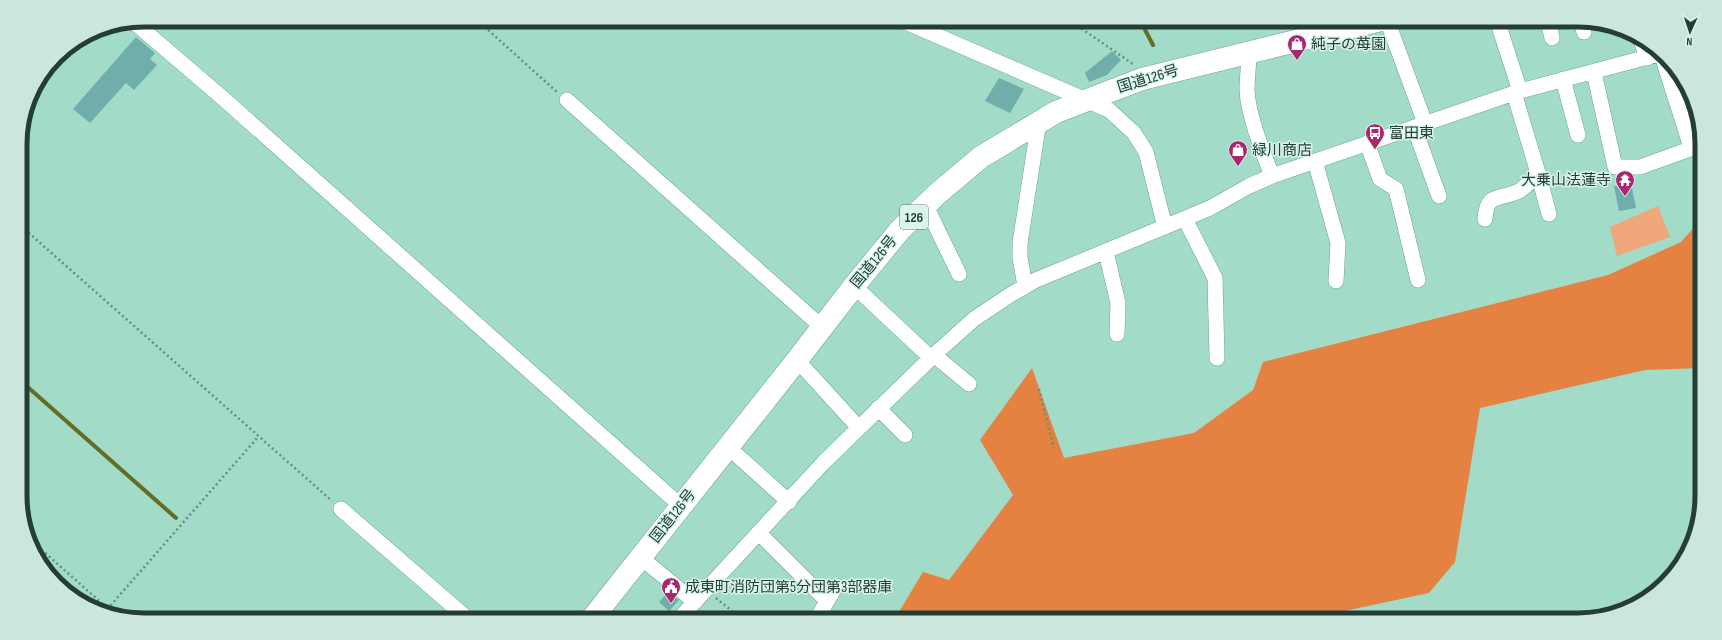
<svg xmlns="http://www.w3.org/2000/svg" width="1722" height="640" font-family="'Sofia Sans Condensed','Noto Sans JP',sans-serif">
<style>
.green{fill:#f0a67b}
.forest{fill:#e58241}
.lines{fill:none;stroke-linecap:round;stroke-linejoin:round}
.stream{stroke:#636d26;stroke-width:4}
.building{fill:#6faeab}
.minor-casing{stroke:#6ea592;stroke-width:16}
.highway-casing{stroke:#6ea592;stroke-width:23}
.path{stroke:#658e80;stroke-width:2.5;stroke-dasharray:2 3;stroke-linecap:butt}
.minor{stroke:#fff;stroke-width:15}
.highway{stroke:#fff;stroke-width:22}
.labels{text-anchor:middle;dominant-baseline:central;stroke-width:3;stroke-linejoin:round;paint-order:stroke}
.shield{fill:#d9f5eb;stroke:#5b746c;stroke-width:1}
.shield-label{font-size:14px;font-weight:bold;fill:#253d35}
.poi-label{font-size:15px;fill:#253d35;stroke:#d9f5eb;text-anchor:start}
.street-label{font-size:15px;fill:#253d35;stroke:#d9f5eb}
.rim{fill:none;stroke:#253d35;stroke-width:5}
</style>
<rect width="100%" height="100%" fill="#a2dbc7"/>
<path class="green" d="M1658 206 1670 237 1617 256 1610 227Z"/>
<path class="forest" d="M1701 222 1702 368 1645 370 1480 408 1455 562 1429 593 1321 616 1319 620H894L923 572 949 580 1013 495 980 440 1032 368 1064 458 1194 433 1253 390 1263 362 1608 275 1681 242 1697 224Z"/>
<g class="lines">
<path class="stream" d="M1140 20 1153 45
M22 382 176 518"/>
</g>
<path class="building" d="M136 37 155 53 150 59 157 65 134 90 126 83 90 123 73 109Z
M1112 51 1121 60 1107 75 1089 82 1085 73Z
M999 78 1024 89 1010 113 985 101Z
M1627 181 1628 184 1631 183 1636 208 1619 211 1614 186H1617V184Z
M668 592 679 600 669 611 659 602Z"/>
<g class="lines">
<defs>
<path id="minor" d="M901 20 1109 110 1134 133 1146 152 1165 227
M1387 20 1425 123
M1497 20 1520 91
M1548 20 1552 38
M1580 20 1584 32
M134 22 225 100 681 506
M1642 43 1647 58
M1249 53C1249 65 1247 77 1247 90 1248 115 1263 152 1272 176
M1662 56 1690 144 1701 142
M1594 72 1615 167H1640L1690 149V144
M1563 79 1578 135
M1684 82 1693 102
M1514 93 1538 173 1549 214
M567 100 823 328
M1414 127 1439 196
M1367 143 1380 179 1396 189 1418 280
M1315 161 1338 243 1336 281
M926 206 959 274
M1185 219 1215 278 1217 358
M1485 219C1487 193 1497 200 1517 192 1526 188 1532 180 1538 173
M1106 252 1118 303 1117 334
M854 286 931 358
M1025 286 1020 258V243L1039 121
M934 355 969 384
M797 360 859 428
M878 408 905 435
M728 447 789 502
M341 509 469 620
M759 533 827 601
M640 557 695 602
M678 620 823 463 934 355 974 319 1010 295 1036 280 1210 208 1249 186 1272 176 1520 91 1659 54
M816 620 836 586"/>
<path id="highway" d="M591 620 797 360 854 286 900 230 937 194 981 157 1056 112 1142 79 1381 20"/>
</defs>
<use href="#minor" class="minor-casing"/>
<use href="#highway" class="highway-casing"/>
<path class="path" d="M477 20 557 92
M1069 20 1133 64
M1276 20 1280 28
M45 74 98 29
M21 226 332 501
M1039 389 1054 448
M34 543 115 615
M716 598 743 620
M104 613 258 437"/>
<use href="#minor" class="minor"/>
<use href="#highway" class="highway"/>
</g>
<defs>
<symbol id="shop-pin" viewBox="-11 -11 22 30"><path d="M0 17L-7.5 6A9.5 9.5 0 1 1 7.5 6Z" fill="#aa2671" stroke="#d9f5eb"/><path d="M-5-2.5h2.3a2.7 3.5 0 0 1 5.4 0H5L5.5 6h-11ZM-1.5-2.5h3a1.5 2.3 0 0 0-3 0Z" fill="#fff"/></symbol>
<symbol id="bus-pin" viewBox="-11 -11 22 30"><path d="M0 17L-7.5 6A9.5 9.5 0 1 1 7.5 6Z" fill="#aa2671" stroke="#d9f5eb"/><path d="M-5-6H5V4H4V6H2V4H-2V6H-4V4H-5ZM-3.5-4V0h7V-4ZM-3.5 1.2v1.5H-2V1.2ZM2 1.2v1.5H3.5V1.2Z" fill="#fff"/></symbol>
<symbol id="temple-pin" viewBox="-11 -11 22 30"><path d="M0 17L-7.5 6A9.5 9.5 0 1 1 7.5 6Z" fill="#aa2671" stroke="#d9f5eb"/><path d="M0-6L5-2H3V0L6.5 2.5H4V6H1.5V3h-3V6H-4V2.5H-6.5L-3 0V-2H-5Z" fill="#fff"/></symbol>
<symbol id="civic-pin" viewBox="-11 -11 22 30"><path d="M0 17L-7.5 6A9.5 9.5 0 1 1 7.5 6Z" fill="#aa2671" stroke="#d9f5eb"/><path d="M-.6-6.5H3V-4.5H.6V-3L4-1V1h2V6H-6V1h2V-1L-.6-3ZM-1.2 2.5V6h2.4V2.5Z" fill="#fff"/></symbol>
</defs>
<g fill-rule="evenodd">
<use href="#shop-pin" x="1286" y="33" width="22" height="30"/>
<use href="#bus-pin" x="1364" y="122" width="22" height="30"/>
<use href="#shop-pin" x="1227" y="139" width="22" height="30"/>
<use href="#temple-pin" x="1614" y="169" width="22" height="30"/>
<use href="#civic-pin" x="660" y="576" width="22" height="30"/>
</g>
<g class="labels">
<rect class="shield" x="900" y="205" width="28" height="24" rx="3"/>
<g class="shield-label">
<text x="914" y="217">126</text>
</g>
<g class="poi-label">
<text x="1311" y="44">純子の苺園</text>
<text x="1389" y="133">富田東</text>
<text x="1252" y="150">緑川商店</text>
<text x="1611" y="180" text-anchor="end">大乗山法蓮寺</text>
<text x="685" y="587">成東町消防団第5分団第3部器庫</text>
</g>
<g class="street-label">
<text transform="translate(1148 79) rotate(-17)">国道126号</text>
<text transform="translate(874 262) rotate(-51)">国道126号</text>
<text transform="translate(673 516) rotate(-52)">国道126号</text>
</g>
</g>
<path d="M0 0H1722V640H0ZM144 27H1578A117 117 0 0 1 1695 144V496A117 117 0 0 1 1578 613H144A117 117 0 0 1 27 496V144A117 117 0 0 1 144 27Z" fill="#cbe6dc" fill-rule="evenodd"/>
<path class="rim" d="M144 27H1578A117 117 0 0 1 1695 144V496A117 117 0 0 1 1578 613H144A117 117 0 0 1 27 496V144A117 117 0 0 1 144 27Z"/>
<g transform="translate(1690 32) rotate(183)" stroke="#d9f5eb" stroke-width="3" paint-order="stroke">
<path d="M0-3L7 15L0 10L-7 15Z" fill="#253d35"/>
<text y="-6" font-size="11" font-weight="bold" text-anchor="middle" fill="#253d35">N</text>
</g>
</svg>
